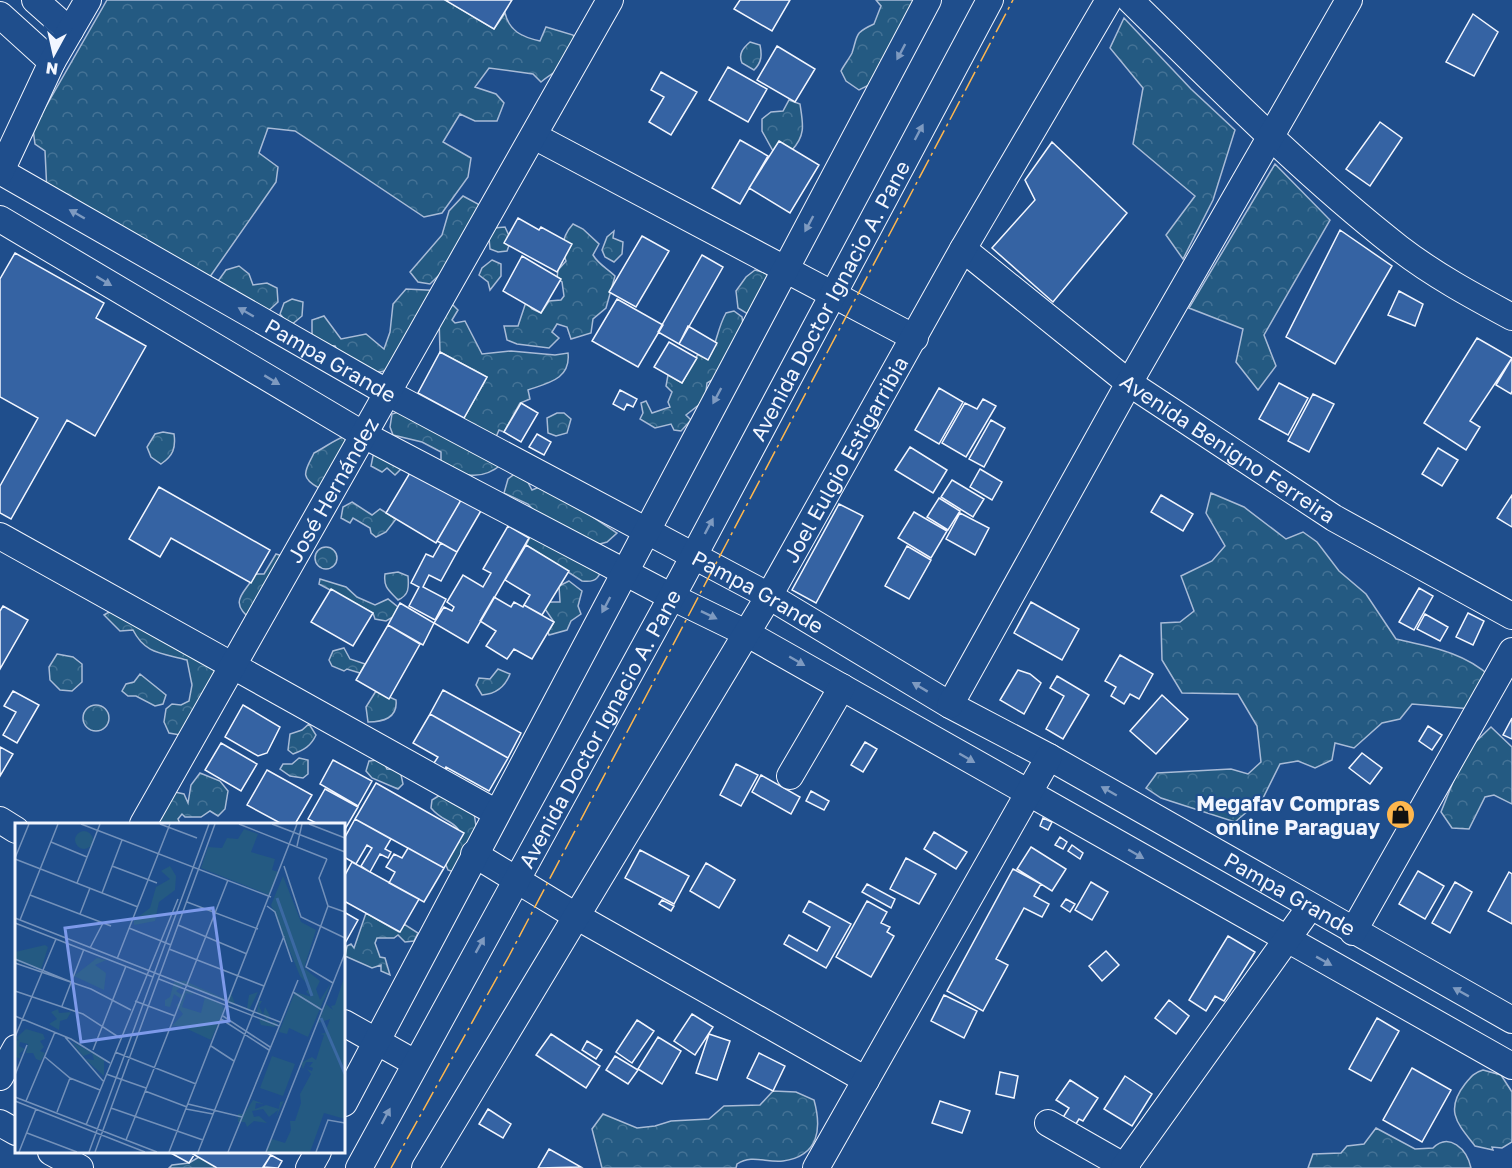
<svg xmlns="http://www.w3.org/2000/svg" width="1512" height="1168" font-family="'Golos Text',sans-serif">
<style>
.forest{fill:url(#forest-crowns);stroke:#a8bbd7;stroke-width:1.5}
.building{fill:#3563a3;stroke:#f2f6ff;stroke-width:1.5}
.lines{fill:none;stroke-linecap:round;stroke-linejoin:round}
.minor-casing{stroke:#f2f6ff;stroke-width:28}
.minor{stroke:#1f4e8c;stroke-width:26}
.power{stroke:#ffb74d;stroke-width:1.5;stroke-dasharray:21 4.5 3 4.5;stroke-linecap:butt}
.oneway{fill:#7e9ac0}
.labels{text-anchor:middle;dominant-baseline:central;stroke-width:4.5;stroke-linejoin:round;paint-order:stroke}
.street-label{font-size:21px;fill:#f2f6ff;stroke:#1f4e8c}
.poi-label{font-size:21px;font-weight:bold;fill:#f2f6ff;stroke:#1f4e8c;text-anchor:end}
.inset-river{fill:none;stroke:#3b69a3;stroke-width:3}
.inset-road{fill:none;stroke:#7391ba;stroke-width:1.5}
.view{fill:#7d9aea;fill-opacity:0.15;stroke:#7d9aea;stroke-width:3}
.inset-edge{fill:none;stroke:#f2f6ff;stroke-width:3}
</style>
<defs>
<pattern id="forest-crowns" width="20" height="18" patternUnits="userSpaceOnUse" patternTransform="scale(1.5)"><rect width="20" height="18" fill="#245a82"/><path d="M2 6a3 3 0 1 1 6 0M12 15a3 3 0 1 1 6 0" fill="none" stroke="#447295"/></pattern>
</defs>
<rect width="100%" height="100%" fill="#1f4e8c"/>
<path class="forest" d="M107 0H446L494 29 505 13C509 31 522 37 540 41L546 27 573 35 580 52C568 66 554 71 541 82L533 74 489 68 475 87 496 94 504 103 497 121H475L460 114 443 142 471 158 468 177 442 213 424 217 295 131 268 128 259 153 278 167 276 182 207 281 47 192 45 151 35 144 33 129Z
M876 0H917L873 83 859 90 846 81 841 71C844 65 849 59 852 53 858 35 854 33 874 24L881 6Z
M1124 18 1191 89 1235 130 1213 200 1183 259 1166 235 1195 196 1133 144 1143 88 1110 48Z
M750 42 760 45C762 55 762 62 754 70L742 63C738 54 743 48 750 42Z
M789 100 800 104C803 124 806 135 792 150L773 151 762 131V119L771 112 783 111Z
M1275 164 1330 220 1264 335 1276 366 1258 390 1236 362 1243 329 1189 308Z
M463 196 478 204 492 223 430 284 418 282 410 272 442 235 449 211Z
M573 224 583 229 599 244 593 255C599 265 607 268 615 276L606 308 593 319 591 333 571 339 567 327 557 324 552 332 559 338 549 348 517 344 507 340 504 326H518L526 302 532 309 541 313 549 301 561 300 564 296 562 282 557 278 558 270 566 261C560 247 563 235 573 224Z
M505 227 511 240 507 251 498 252 490 249 489 238 494 228Z
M614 231 613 238 623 242 622 254 614 262 605 257 602 250 607 237Z
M492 260 501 264V276L490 290 488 282 479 275 482 268Z
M239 266 249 274 253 285 267 283 277 288 278 302 266 313 218 281 226 270Z
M755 270 769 274 751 316 738 308 736 291 746 277Z
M406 289 446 291 450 302 458 310 452 320 455 323 465 321 482 354 511 351 555 355 568 353C571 379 548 383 528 390L530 399 520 403 504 432 499 430 496 437 456 424V414L464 418 487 377 440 352 439 317 399 367 380 372H350L335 346 320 345 312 336V320L324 316 341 339 366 334 384 349 390 332 393 304Z
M292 299 303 302 302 316 290 326 280 314 284 303Z
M734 311 742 317 743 325 717 377 707 383 705 400 686 415 691 420 681 431 674 430 671 424 655 428 640 419 643 413 641 403 646 401 652 413 670 407 668 402 672 392 666 386 668 375 682 383 698 354 708 359C717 344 717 329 726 313Z
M408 409 502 464C482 481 460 478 441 461V452L422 442 393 435 390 427 392 414Z
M557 413H564L571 419 567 433 556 436 548 433 547 418Z
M163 432 174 434C176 448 173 456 161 464L151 457 147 447 155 434Z
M348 435 352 442 319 488C298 477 306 470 314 453 326 447 335 439 348 435Z
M378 452 402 468 395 475 387 468 382 472 371 466 373 456Z
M521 469 532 490 549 483 555 492 617 533 607 542 589 547 548 526 528 504 504 493 508 479Z
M1211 493 1244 507 1286 539 1303 532 1317 542 1339 571 1366 594 1396 639C1431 647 1464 652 1491 677L1472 709 1412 704 1400 719 1382 723 1354 748 1335 743 1332 760 1315 768 1298 761 1280 764 1263 798 1235 822 1161 798 1146 788 1157 773 1231 769 1248 774 1261 762 1257 726 1238 694 1182 693 1162 660 1161 623 1180 622 1194 611 1181 576 1212 561 1225 546 1206 513Z
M352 502 372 515 380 509 396 519 386 532 376 537 371 533 370 528 353 518 350 523 341 518 343 507Z
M529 531 600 573C597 581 591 582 582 581L526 545 530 537Z
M315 558a11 11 0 1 1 22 0a11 11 0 1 1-22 0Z
M276 554 286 557 253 621C225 600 247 593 255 574H264Z
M398 572 408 576C409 588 409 595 398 600 390 591 383 588 385 574Z
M320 579 346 587 357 597 375 605 388 599 398 607 393 617 386 621 375 619 373 613 319 584Z
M569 581 582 591 578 606 581 614 571 621 567 630 549 635 548 632 554 622 545 609 549 602H560L559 586Z
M114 609 217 666 220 683 180 735 169 733 164 722 166 709 172 704 181 705 189 701 192 685 187 660C162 653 145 654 133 630L120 631 104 615Z
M344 648 350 659 365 664 360 673 347 669 344 671 332 666 329 660 333 651Z
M57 654 73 657 82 664V682L72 691 60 690 50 680 49 667Z
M498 669 510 674C505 687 495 694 482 695L476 685 479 678 490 679Z
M140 674 166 695 163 704 155 706 136 696H128L122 691 126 684 134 682Z
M376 691 396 700C398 718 383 722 368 722L366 707Z
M83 718a13 13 0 1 1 26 0a13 13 0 1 1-26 0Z
M309 724 316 735C311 746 304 750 293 754L288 750 290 734 302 730Z
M1491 727 1512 747V804L1494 795 1485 797 1469 829 1452 828 1441 812 1465 752Z
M299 758 308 760V774L303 778 290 776 280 769 283 764H292Z
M378 760 384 763 387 769 400 770 403 784 398 789 372 778 366 771 369 761Z
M200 773 220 781 228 791 225 809 218 816 210 811 201 817H185L182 814 178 819 180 824H149L175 792 184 794 188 803 191 785Z
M445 792 474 813 477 833 454 872 448 870 445 863 458 829C450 819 442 821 431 808L432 800Z
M366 913 399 932 404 924 418 933 414 941 405 942 398 935 394 938H377L375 943 380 957 385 958 390 975 381 971V965L372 968 345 956 347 946 351 944 354 948Z
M1483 1070 1501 1075 1512 1092V1142L1502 1148 1492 1147 1493 1150 1475 1146C1458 1124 1444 1111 1465 1084 1471 1077 1473 1073 1483 1070Z
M773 1091 796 1092 814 1100C822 1129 819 1156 783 1161 766 1163 752 1154 737 1164L736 1168H602L592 1129 603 1114 637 1128 655 1126 671 1121 709 1119 724 1106 760 1105Z
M1376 1128 1415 1149 1433 1148C1449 1132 1467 1149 1471 1168H1308L1313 1154 1341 1153 1347 1146 1364 1144Z
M204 1154 222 1168H169L172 1165 189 1163Z"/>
<path class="building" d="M445 0H512L494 29Z
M740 0H790L772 31 734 9Z
M1473 14 1498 32 1474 76 1446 62Z
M777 46 815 69 795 102 757 80Z
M728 67 767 89 748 122 709 100Z
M661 72 697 92 671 135 649 122 664 97 651 90Z
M1380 122 1402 138 1370 186 1346 169Z
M740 140 768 156 740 204 712 188Z
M779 141 819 165 790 213 749 188Z
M1052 142 1127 213 1053 302 992 248 1035 200 1025 180Z
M518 218 539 230 541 227 572 244 557 272 504 243Z
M1340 230 1392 266 1335 364 1286 337Z
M642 236 669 251 636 307 609 292Z
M15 253 104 303 96 318 146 346 95 436 67 420 11 519 0 513V486L38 418 0 397V279Z
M702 255 723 267 679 344 658 332Z
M522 256 561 279 541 313 503 291Z
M1399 291 1423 304 1415 326 1388 315Z
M617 299 663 325 638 367 592 341Z
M688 326 717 343 708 360 679 344Z
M1477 338 1512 358 1470 421 1480 427 1466 450 1424 423Z
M669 342 697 358 682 383 654 367Z
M440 352 487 377 464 418 418 393Z
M1512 358V391L1511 394 1496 385Z
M1279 383 1308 398 1288 435 1259 419Z
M939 388 963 402 939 444 915 430Z
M620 390 637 399 633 407 627 404 624 410 613 404Z
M1313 394 1334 404 1309 452 1288 441Z
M983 399 996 406 966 457 942 443 965 403 977 409Z
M521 403 538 413 521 442 504 432Z
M991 420 1005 428 984 467 969 459Z
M537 434 551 442 544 455 529 447Z
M910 447 947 470 933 493 895 470Z
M1438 448 1458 460 1442 486 1422 474Z
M980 469 1002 482 992 500 970 487Z
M411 471 461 500 436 543 386 513Z
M952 480 984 499 973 517 941 497Z
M159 487 270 550 251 583 171 538 160 557 129 539Z
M1161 495 1193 514 1183 531 1151 512Z
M1512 495V527L1497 518Z
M939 498 960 511 948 530 927 517Z
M461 500 482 509 457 552 437 541Z
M839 504 863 516 816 603 792 590Z
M914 512 947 531 931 558 898 538Z
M960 513 989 528 975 555 946 539Z
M508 526 529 538 468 643 434 623 444 607 452 611 454 607 447 602 463 575 483 587 491 573 483 569Z
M441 543 457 552 441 581 429 575 423 587 446 599 435 620 409 606 419 587 411 583 426 554 433 557Z
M526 545 569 571 542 615 524 605 530 595 505 580Z
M907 546 931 560 909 599 885 586Z
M1419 588 1433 596 1414 630 1399 622Z
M331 589 373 613 353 646 311 622Z
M494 597 511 607 514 602 523 607 524 605 554 622 532 659 514 649 507 659 486 646 496 631 480 621Z
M1031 602 1079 629 1062 660 1014 633Z
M400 603 434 623 423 645 388 625Z
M3 606 28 620 0 669V611Z
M1468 613 1484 621 1473 645 1456 637Z
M1425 614 1448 627 1440 641 1417 629Z
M388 625 420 644 389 699 356 680Z
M1120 655 1153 674 1139 699 1130 694 1124 704 1111 696 1116 687 1105 681Z
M1018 670 1030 674 1041 683 1024 714 1000 700Z
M1057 676 1089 695 1063 739 1046 729 1064 696 1050 688Z
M443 690 521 733 508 758 430 714Z
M13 691 39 705 17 743 3 735 16 712 4 706Z
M1162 695 1188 719 1156 754 1130 731Z
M243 705 280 727 267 753 258 756 225 737Z
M430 714 508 758 489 791 446 767 443 772 432 766 438 757 413 743Z
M1512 718V739L1503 735Z
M1428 726 1442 735 1432 750 1419 741Z
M865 742 877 749 863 772 851 765Z
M221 743 257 764 241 791 205 770Z
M0 747 13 754 0 776Z
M1362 753 1382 768 1370 784 1349 768Z
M333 760 372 781 358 806 320 784Z
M736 764 758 775 741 806 720 795Z
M267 770 312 795 295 824H282L247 805Z
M761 775 800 797 791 814 752 792Z
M376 783 464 833 444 868 355 819Z
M325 789 358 807 344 831V824H318L308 819Z
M811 791 829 801 824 810 806 801Z
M1043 818 1052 822 1048 830 1040 826Z
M355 819 391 839 385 849 391 852 388 858 380 854 370 872 361 866 372 848 367 845 356 864 344 857V839Z
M934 832 967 852 956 869 924 849Z
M1060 837 1067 842 1063 849 1055 845Z
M1072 845 1083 853 1080 859 1068 851Z
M1031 847 1066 869 1052 891 1017 869Z
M408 848 444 868 424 902 389 883 395 872 386 867 394 854 402 858Z
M640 850 689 876 674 904 625 878Z
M906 858 936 874 919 904 890 889Z
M352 862 419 899 400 932 344 901V877Z
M706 863 735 880 719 908 690 891Z
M1013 869 1041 884 1034 896 1049 904 1042 917 1024 908 996 959 1008 965 983 1011 947 991Z
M1418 871 1444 886 1425 919 1399 904Z
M1509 872 1512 874V924L1488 911Z
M1091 882 1108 892 1092 920 1075 910Z
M1455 882 1472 892 1450 933 1432 923Z
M867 884 895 899 891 908 862 892Z
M1066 899 1075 904 1070 912 1061 906Z
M662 900 674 906 671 911 659 904Z
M809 901 851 924 826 968 784 944 789 935 817 951 830 927 803 912Z
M867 901 887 912 881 923 890 927 887 932 894 936 871 977 836 957Z
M344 912 358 920 344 945Z
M1228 936 1255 952 1224 1001 1215 996 1206 1011 1189 1000Z
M1106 951 1119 965 1102 981 1089 966Z
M944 995 977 1011 964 1038 931 1021Z
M1169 1000 1189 1016 1176 1034 1155 1018Z
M692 1014 713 1027 695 1055 674 1041Z
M1377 1018 1399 1031 1371 1081 1349 1069Z
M637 1020 654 1031 632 1063 616 1052Z
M551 1034 600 1066 586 1088 536 1055Z
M709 1034 730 1041 717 1080 696 1073Z
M658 1037 681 1051 662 1084 638 1069Z
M587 1041 602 1050 596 1059 582 1050Z
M759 1053 785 1066 773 1091 747 1078Z
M615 1056 638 1070 628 1084 606 1070Z
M1412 1068 1451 1090 1422 1142 1383 1120Z
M1000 1072 1018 1076 1014 1098 996 1094Z
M1125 1076 1152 1094 1132 1126 1104 1109Z
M1070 1080 1098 1098 1083 1121 1079 1119 1074 1127 1062 1119 1069 1108 1056 1100Z
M940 1101 970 1111 962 1133 932 1123Z
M488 1109 511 1124 503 1138 479 1124Z
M549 1149 581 1167 538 1168Z
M169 1152H196L189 1163Z
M195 1152H265L271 1155 263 1168H217L193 1154Z
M271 1155 282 1161 278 1168 263 1167Z"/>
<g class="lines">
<defs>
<g id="minor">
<path d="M35 0 70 31"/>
<path d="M1130 0C1217 85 1303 173 1399 248 1434 275 1473 296 1512 317"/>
<path d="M0 15 52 62"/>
<path d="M534 136 915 338"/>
<path id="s1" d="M0 171 388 393 769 596 950 705 1049 757 1512 1020"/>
<path d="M0 173 52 62 88 0"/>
<path d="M0 219 364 435 672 597 746 633 1512 1066"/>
<path id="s2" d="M963 249 1129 383 1334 518 1512 616"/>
<path d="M0 536 495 812"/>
<path d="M950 705 1129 383 1349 0"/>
<path d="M790 776 842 687"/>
<path d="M0 820 16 830"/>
<path id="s3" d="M143 824 610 0"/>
<path d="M474 854 576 916 866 1080"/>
<path d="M1353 932 1512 651"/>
<path d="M344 1023 415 1063"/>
<path d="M0 1077 16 1048"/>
<path d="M344 1103 928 0"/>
<path d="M0 1123 16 1132"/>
<path d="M1048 1123 1127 1168"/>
<path d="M51 1152 80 1168"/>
<path d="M1124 1167 1310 907"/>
<path d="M309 1168 318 1152"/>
<path id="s4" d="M359 1168 682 578 990 0"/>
<path id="s5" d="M425 1168 769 596 963 249 1109 0"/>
<path d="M816 1168 1049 757"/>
</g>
</defs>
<use href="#minor" class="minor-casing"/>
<use href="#minor" class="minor"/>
<path class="power" d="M391 1168 509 956 1013 0"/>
</g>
<defs><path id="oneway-solid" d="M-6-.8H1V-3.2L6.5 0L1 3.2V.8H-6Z" transform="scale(1.5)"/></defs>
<g class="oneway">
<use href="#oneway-solid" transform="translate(901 52) rotate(118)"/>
<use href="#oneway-solid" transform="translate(919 132) rotate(-62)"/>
<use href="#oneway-solid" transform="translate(77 214) rotate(-150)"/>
<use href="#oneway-solid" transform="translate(809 224) rotate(118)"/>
<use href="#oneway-solid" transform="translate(104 281) rotate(31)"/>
<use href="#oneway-solid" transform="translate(246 312) rotate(-150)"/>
<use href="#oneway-solid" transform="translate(272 380) rotate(31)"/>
<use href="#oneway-solid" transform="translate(717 396) rotate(118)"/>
<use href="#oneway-solid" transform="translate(709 526) rotate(-62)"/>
<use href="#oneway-solid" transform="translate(606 605) rotate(118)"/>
<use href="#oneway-solid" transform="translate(709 615) rotate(26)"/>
<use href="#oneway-solid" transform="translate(797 661) rotate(30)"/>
<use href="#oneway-solid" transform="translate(920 687) rotate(-149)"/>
<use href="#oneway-solid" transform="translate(967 758) rotate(30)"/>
<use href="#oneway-solid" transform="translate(1109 791) rotate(-150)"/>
<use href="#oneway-solid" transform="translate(1136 854) rotate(30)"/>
<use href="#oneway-solid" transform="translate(480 945) rotate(-61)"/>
<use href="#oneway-solid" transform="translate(1324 961) rotate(29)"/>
<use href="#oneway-solid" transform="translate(1461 992) rotate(-151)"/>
<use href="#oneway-solid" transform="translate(386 1116) rotate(-62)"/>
</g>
<defs>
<symbol id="shop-disc" viewBox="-11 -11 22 22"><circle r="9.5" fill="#ffb74d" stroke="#1f4e8c"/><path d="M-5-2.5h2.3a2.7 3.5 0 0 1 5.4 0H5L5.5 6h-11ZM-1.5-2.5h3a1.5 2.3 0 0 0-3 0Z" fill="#111"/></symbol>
</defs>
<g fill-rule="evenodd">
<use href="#shop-disc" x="1384" y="798" width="33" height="33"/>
</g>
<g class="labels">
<g class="street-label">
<text stroke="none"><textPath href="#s4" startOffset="987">Avenida Doctor Ignacio A. Pane</textPath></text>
<text stroke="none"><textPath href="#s1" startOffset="381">Pampa Grande</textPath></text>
<text stroke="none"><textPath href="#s2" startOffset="332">Avenida Benigno Ferreira</textPath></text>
<text stroke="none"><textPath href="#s5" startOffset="824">Joel Eulgio Estigarribia</textPath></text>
<text stroke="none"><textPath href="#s3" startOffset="384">José Hernández</textPath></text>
<text stroke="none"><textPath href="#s1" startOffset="867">Pampa Grande</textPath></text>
<text stroke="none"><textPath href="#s4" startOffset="501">Avenida Doctor Ignacio A. Pane</textPath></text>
<text stroke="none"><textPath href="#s1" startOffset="1479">Pampa Grande</textPath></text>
</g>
<g class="poi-label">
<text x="1380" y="803">Megafav Compras<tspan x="1380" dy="24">online Paraguay</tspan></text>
</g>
</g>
<g transform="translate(15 823)">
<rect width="330" height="330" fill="#1f4e8c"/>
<path d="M229 6 243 11 236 29 260 36 257 47 263 49 254 72 186 45 193 24 207 25 212 15 223 16ZM60 17a9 9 0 1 1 18 0a9 9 0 1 1-18 0ZM155 43 161 53 160 67 144 79 140 98 119 102V97L135 85 141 64 155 56 146 48ZM268 53 286 99 301 107 289 145 305 158 301 166 305 177 316 160 293 214 274 205 272 211 264 209 280 169 297 174 291 169 295 164 285 153 256 82ZM30 122 33 124 26 147 0 138V129ZM82 135 91 137 80 142 91 150 89 167 59 153ZM330 152V296L309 290 295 329H250L257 316 270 320 276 307 275 298H280L286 280 285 271 296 251 292 246 297 248 298 245 291 242 295 243 298 239H291L288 246 286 240 297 234 301 237 309 212 305 211 310 210 315 196 303 200 311 181 318 187 316 183 320 182ZM170 158 212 177 216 170 220 181 232 186 234 172 243 169 234 187 242 189 244 178H247L244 183 248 192 250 184 255 193 253 197 258 202V198L263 201 259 204 246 202 244 196 251 198 250 194 170 161 161 168 167 172 172 167 179 172 171 170 167 184 186 190 190 174 206 180 209 186 196 217 166 203H157L168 191 161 182 168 177 159 171 155 184 150 183V177L155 174 159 159ZM43 186 44 190 56 189 52 196 45 198 44 207 34 201 42 196 36 189ZM11 206 28 211 30 216 25 218 29 224 25 228 30 230 26 238 21 236 18 230H11L13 221 5 219 4 223 10 226 4 231 6 236 1 234V245L0 218 4 217 1 215ZM57 219 89 236V253L70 236 79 237 77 230 68 233ZM238 277 249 281 241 280 240 286 251 282 264 286 265 279 269 278 261 294 263 287 254 294 248 286 237 288 239 294 244 293 252 300 239 298 232 304 230 299H223V291H229Z" fill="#245a82"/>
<path d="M257 233 280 241 268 273 245 265Z" fill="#245a82"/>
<path class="inset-river" d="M262 75 297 173M306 195 330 251"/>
<path class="inset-road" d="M66 1 256 74M145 1 182 15M224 1 312 36M257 1 330 29M294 1 330 15M36 19 72 34M282 23 287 1M0 35 14 1M0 36 123 84M312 36 304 55 313 83 291 144 318 160M97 43 142 60M269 43 286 94 330 115M62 60 85 1M87 70 107 17M15 72 96 103M172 79 243 106M252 83 260 89 277 139M313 83 330 89M65 91 75 65M0 95 265 199M5 97 43 1M0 100 138 154M163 102 232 131M114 105 156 122M75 125 88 100M154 126 249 163M0 136 56 159M102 136 155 1M0 140 76 166 116 187M144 156 264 203M0 168 68 191 105 215M278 169 307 187M120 178 160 193M47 183 69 126M0 193 56 216 95 240M208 193 255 224M206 196 254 227M0 214 41 116M50 214 88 258M196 223 219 238M78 227 111 143M100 229 181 261M30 234 55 255 85 267M91 251 131 265M0 252 12 222M130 268 172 284M0 274 142 329M0 278 130 329M11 278 40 209M173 281 227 294M96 285 188 317M171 286 198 291M42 289 55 255M71 302 163 76M12 310 62 329M111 317 213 57M4 329 21 286M74 329 194 1M80 329 200 1M154 329 282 1M183 329 269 113M213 329 283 157M251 329 330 130M301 329 313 297 330 300"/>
<path class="view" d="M198 85 214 198 66 219 50 105Z"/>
<rect width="330" height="330" class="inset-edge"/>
</g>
<g transform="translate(54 54) rotate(188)" stroke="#1f4e8c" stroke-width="4.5" paint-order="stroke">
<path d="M0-4.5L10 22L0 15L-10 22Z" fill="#f2f6ff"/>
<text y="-9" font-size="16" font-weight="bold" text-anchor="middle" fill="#f2f6ff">N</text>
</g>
</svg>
